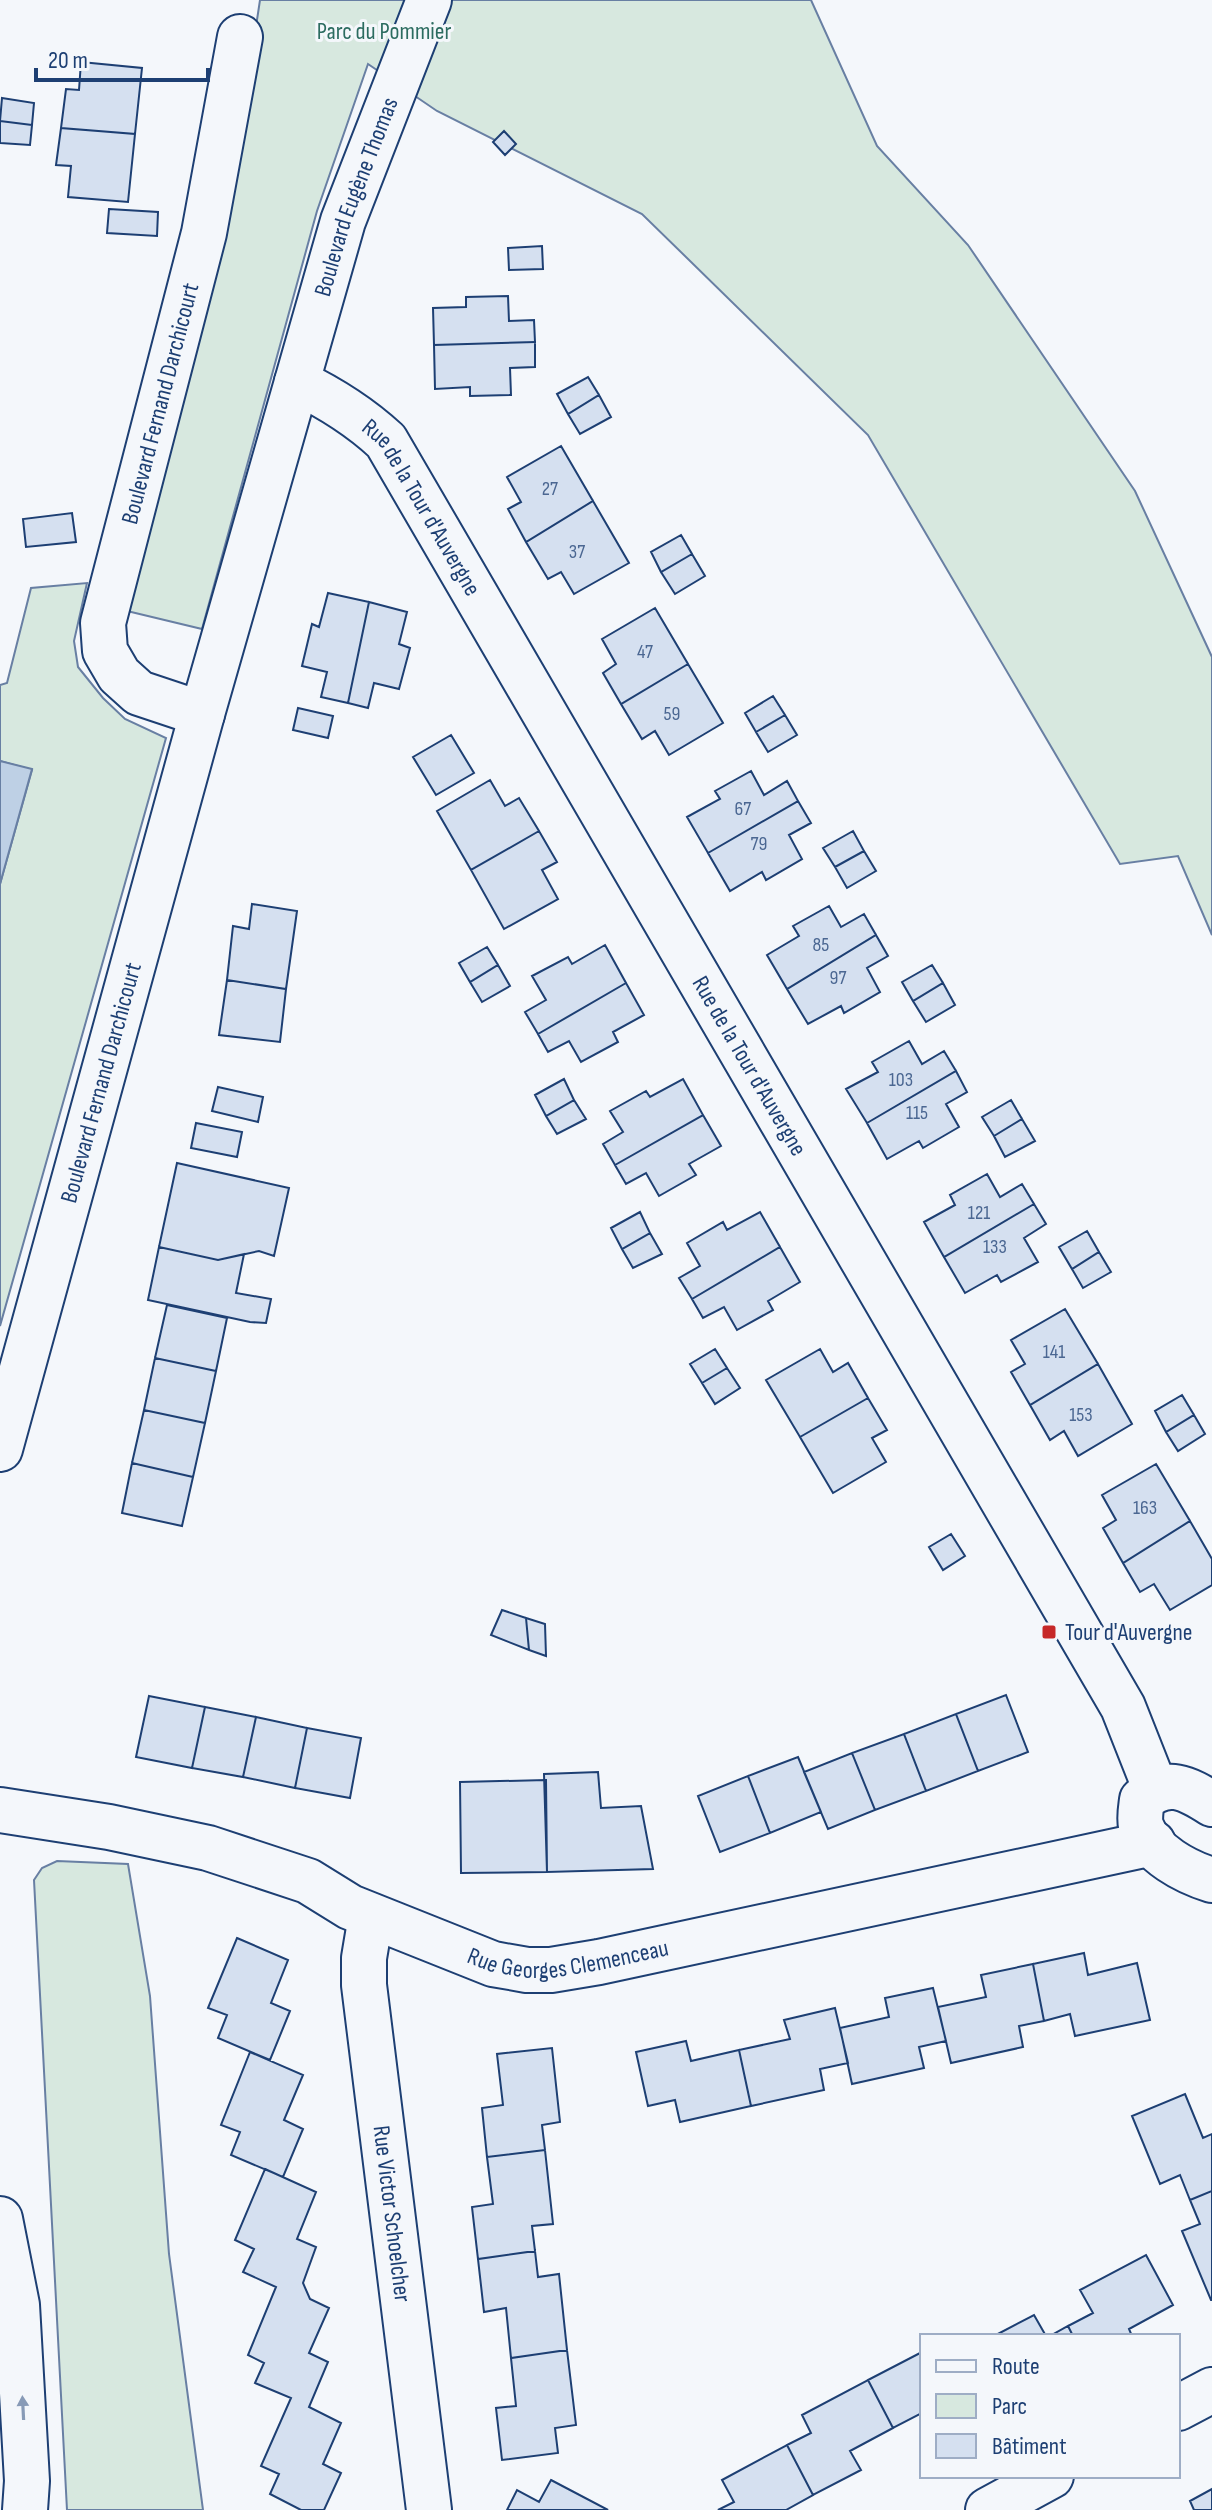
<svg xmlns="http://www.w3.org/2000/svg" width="1212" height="2510" font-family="'Sofia Sans Condensed',sans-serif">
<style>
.green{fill:#d7e8df;stroke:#687fa3;stroke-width:2}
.water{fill:#bed0e5;stroke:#687fa3;stroke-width:2}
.building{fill:#d5e0f0;stroke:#1d3f73;stroke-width:2}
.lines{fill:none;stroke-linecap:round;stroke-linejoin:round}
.street-casing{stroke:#1d3f73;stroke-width:48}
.secondary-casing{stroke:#1d3f73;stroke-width:48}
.street{stroke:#f4f7fb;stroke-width:44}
.secondary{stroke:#f4f7fb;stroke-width:44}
.oneway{fill:#889bb7}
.poi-dot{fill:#c62828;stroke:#f4f7fb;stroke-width:3}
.labels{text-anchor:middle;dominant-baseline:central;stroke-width:6;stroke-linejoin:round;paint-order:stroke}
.number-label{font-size:20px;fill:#4b6792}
.park-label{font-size:24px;fill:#2c6c60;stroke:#f4f7fb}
.street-label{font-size:24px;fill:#1d3f73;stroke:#f4f7fb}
.poi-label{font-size:24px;fill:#1d3f73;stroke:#f4f7fb;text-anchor:start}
</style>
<rect width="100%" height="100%" fill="#f4f7fb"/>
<path class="green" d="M260 0H811L877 146 968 245 1135 491 1212 657V935L1178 856 1120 864 868 435 642 214 437 111 368 64 317 211 202 629 127 611 247 86Z
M87 583 74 641 78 667 103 698 125 719 166 738 0 1326V884L32 770 0 761V685L7 683 31 588Z
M57 1861 128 1864 150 1996 169 2254 203 2510H67L34 1880 42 1868Z"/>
<path class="water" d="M0 761 32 769 0 884Z"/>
<path class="building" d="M81 62 142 68 135 134 61 128 66 89 79 90Z
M2 98 34 103 32 125 0 121Z
M0 121 32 125 30 145 0 143Z
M61 128 135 134 128 202 68 197 71 166 56 165Z
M504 131 516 144 505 155 493 142Z
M109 209 158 212 157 236 107 233Z
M542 246 543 269 509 270 508 248Z
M508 296 509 321 534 320 535 342 434 345 433 308 466 307V297Z
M535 342V367L510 368 511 395 470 396V387L435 389 434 345Z
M588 377 599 395 568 414 557 394Z
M599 395 611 417 580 434 568 414Z
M561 446 593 501 526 542 508 509 521 502 507 477Z
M593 501 629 563 574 594 561 572 548 579 526 542Z
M72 513 76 542 26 547 23 519Z
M681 535 692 554 661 572 651 552Z
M692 554 705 576 675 594 661 572Z
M328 593 369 602 348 703 321 697 327 672 302 666 312 624 319 627Z
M369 602 407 612 399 644 410 648 399 689 374 683 368 708 348 703Z
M655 608 688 664 621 704 603 673 616 664 602 639Z
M688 664 723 723 669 755 655 731 642 739 621 704Z
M773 696 785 715 756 732 745 713Z
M298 708 333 716 328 738 293 730Z
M785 715 797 735 768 752 756 732Z
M451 735 474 773 436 795 413 757Z
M751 771 764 795 787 781 798 801 708 853 687 817 720 799 715 791Z
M490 780 505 806 519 798 539 831 471 870 437 811Z
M798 801 811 823 789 835 802 859 766 880 762 872 730 891 708 853Z
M539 831 557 862 542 870 558 899 504 929 471 870Z
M853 831 864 851 835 867 823 848Z
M864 851 876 871 847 888 835 867Z
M252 904 297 911 286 989 227 980 233 926 249 929Z
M829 906 841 927 864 914 876 935 787 989 767 955 799 936 793 926Z
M876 935 888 956 867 968 880 992 844 1013 841 1006 808 1024 787 989Z
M605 945 626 983 538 1034 525 1012 546 1000 532 976 568 957 572 964Z
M487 947 498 965 470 982 459 963Z
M498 965 510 986 482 1002 470 982Z
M932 965 943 983 913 1001 902 982Z
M227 980 286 989 280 1042 219 1035Z
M626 983 644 1015 613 1032 618 1042 581 1062 569 1041 548 1052 538 1034Z
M943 983 955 1005 926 1022 913 1001Z
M909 1041 922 1064 944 1051 956 1071 867 1123 846 1089 878 1072 872 1062Z
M956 1071 967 1092 946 1104 959 1127 923 1148 919 1141 887 1159 867 1123Z
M564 1079 574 1100 546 1116 535 1095Z
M683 1079 703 1115 615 1165 603 1144 623 1132 610 1111 646 1091 650 1097Z
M218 1087 263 1097 258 1122 212 1111Z
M574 1100 586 1119 557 1134 546 1116Z
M1011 1100 1022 1119 994 1136 982 1117Z
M703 1115 721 1146 689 1164 696 1175 659 1196 646 1173 626 1184 615 1165Z
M1022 1119 1035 1141 1005 1157 994 1136Z
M196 1123 242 1132 237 1157 191 1148Z
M177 1163 289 1188 274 1256 259 1251 218 1260 159 1247Z
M987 1174 1000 1197 1022 1184 1034 1204 944 1257 924 1222 955 1205 950 1195Z
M1034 1204 1046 1224 1024 1238 1038 1262 1001 1282 997 1275 965 1293 944 1257Z
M640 1212 650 1233 622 1249 611 1228Z
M760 1212 780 1247 692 1299 679 1278 700 1266 687 1243 723 1222 727 1230Z
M1087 1231 1099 1252 1072 1269 1059 1247Z
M650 1233 662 1254 633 1268 622 1249Z
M159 1247 218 1260 244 1254 236 1293 271 1299 266 1323 250 1322 148 1300Z
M780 1247 800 1282 768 1301 773 1310 737 1330 724 1307 703 1318 692 1299Z
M1099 1252 1111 1272 1083 1288 1072 1269Z
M167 1305 227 1318 216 1371 155 1358Z
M1065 1309 1098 1364 1030 1405 1011 1372 1025 1364 1011 1340Z
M715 1349 727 1368 702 1383 690 1364Z
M820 1349 833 1372 848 1363 868 1398 800 1437 766 1380Z
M155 1358 216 1371 205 1423 144 1410Z
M1098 1364 1132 1424 1078 1456 1064 1431 1050 1440 1030 1405Z
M727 1368 740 1388 715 1404 702 1383Z
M1182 1395 1194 1415 1166 1432 1155 1411Z
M868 1398 887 1430 872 1438 886 1462 833 1493 800 1437Z
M144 1410 205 1423 193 1477 132 1463Z
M1194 1415 1205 1434 1178 1451 1166 1432Z
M132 1463 193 1477 182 1526 122 1513Z
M1156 1464 1190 1521 1123 1563 1103 1528 1116 1520 1102 1495Z
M1190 1521 1212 1559V1585L1170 1610 1154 1584 1140 1592 1123 1563Z
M951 1534 965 1556 943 1570 929 1547Z
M502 1610 526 1618 529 1650 491 1635Z
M526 1618 545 1624 546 1656 529 1650Z
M1006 1695 1028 1752 978 1771 956 1714Z
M149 1696 205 1707 192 1768 136 1757Z
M205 1707 256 1717 243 1777 192 1768Z
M956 1714 978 1771 926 1791 904 1734Z
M256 1717 307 1728 295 1788 243 1777Z
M307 1728 361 1738 350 1798 295 1788Z
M904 1734 926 1791 875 1810 852 1753Z
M852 1753 875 1810 828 1829 804 1772Z
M798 1757 821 1812 770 1833 748 1776Z
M598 1772 601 1808 641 1806 653 1869 547 1872 544 1774Z
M748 1776 770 1833 720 1852 698 1796Z
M546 1780 547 1872 461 1873 460 1782Z
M237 1938 288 1960 271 2003 290 2011 270 2060 218 2038 227 2015 208 2008Z
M1084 1953 1088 1975 1137 1963 1150 2020 1075 2036 1070 2014 1044 2021 1033 1964Z
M1033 1964 1044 2021 1019 2026 1023 2047 951 2063 938 2007 986 1997 981 1975Z
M933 1988 946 2041 919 2047 924 2068 852 2084 840 2028 889 2017 885 1998Z
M835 2008 848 2063 820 2069 824 2090 751 2106 739 2050 790 2039 784 2020Z
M686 2041 691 2061 739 2050 751 2106 680 2122 675 2100 648 2106 636 2052Z
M552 2048 560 2122 542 2125 545 2150 487 2157 482 2108 503 2105 497 2054Z
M250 2052 303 2075 284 2120 303 2129 283 2177 231 2155 240 2132 221 2125Z
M1185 2094 1203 2138 1212 2134V2191L1190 2200 1180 2175 1160 2184 1132 2116Z
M545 2150 553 2224 532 2226 535 2251 478 2259 472 2207 493 2204 487 2157Z
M265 2169 316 2192 297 2239 316 2247 303 2283 310 2299 329 2308 309 2353 328 2362 309 2407 341 2423 323 2464 341 2473 324 2510H301L270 2494 279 2474 261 2466 291 2398 255 2383 264 2363 248 2355 276 2287 243 2272 254 2249 235 2240Z
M1212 2191V2300H1211L1182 2231 1200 2224 1190 2200Z
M535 2251 538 2277 559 2274 567 2350 511 2358 506 2308 484 2312 478 2259Z
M1146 2255 1173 2305 1129 2329 1132 2336H1073L1068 2326 1093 2313 1080 2290Z
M1034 2315 1046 2336H994Z
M1068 2326 1073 2336H1050Z
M567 2350 576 2425 555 2428 558 2453 502 2460 496 2408 516 2406 511 2358Z
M922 2352V2413L893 2428 868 2380Z
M868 2380 893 2428 850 2451 861 2470 813 2495 787 2445 811 2433 802 2415Z
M787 2445 813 2495 786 2510H718L734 2502 722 2480Z
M551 2480 608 2510H507L517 2490 539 2502Z
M1212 2489V2510H1194L1190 2501Z"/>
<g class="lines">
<defs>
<g id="street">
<path id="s1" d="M297 382C330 398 359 416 386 441L1123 1707 1155 1788"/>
<path id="s2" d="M202 714 139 693 119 675 105 651 103 623 204 233 240 37"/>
<path d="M1212 1804C1187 1788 1167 1777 1142 1800 1141 1808 1139 1818 1141 1826 1151 1854 1186 1872 1212 1880"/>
<path id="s3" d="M0 1810 109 1827 208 1848 308 1881 350 1907 493 1964 527 1970H551L599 1962 1153 1843"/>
<path id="s4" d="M371 1916 364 1958V1985L429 2510"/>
<path d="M1178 2408 1212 2390"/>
<path d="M988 2510 1051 2476"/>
</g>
<g id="secondary">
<path id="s5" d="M0 1449 202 714 343 221 429 0"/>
<path d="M0 2219 17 2305 27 2481 25 2510"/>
</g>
</defs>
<use href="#street" class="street-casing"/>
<use href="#secondary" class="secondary-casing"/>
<use href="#street" class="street"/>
<use href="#secondary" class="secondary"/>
</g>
<defs><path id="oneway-solid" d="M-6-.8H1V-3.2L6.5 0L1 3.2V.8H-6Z" transform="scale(2)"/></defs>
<use class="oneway" href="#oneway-solid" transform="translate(23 2408) rotate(-93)"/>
<rect class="poi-dot" x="1041" y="1624" width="16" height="16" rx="4"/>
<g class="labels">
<g class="number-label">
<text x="550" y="489">27</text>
<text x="577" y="552">37</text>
<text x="645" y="652">47</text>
<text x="672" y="714">59</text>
<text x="743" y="809">67</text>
<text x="759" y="844">79</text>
<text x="821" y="945">85</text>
<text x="838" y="978">97</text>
<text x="901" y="1080">103</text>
<text x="917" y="1113">115</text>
<text x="979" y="1213">121</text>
<text x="995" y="1247">133</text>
<text x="1054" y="1352">141</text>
<text x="1081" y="1415">153</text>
<text x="1145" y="1508">163</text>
</g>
<g class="park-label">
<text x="384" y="31">Parc du Pommier</text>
</g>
<g class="street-label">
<text stroke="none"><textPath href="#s5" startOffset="1302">Boulevard Eugène Thomas</textPath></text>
<text stroke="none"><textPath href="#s2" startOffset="376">Boulevard Fernand Darchicourt</textPath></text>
<text stroke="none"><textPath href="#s1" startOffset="182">Rue de la Tour d'Auvergne</textPath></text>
<text stroke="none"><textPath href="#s1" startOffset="830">Rue de la Tour d'Auvergne</textPath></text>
<text stroke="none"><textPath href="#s5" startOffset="380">Boulevard Fernand Darchicourt</textPath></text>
<text stroke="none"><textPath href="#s3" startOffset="596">Rue Georges Clemenceau</textPath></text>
<text stroke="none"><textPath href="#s4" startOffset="300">Rue Victor Schoelcher</textPath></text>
</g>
<g class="poi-label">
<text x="1065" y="1632">Tour d'Auvergne</text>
</g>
</g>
<rect x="920" y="2334" width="260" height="144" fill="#f4f7fb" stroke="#9eadc5" stroke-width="2"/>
<rect x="936" y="2360" width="40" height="12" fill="#f4f7fb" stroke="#9eadc5" stroke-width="2"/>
<text x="992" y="2374" font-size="24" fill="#1d3f73">Route</text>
<rect x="936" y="2394" width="40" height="24" fill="#d7e8df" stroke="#9eadc5" stroke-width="2"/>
<text x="992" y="2414" font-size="24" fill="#1d3f73">Parc</text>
<rect x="936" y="2434" width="40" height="24" fill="#d5e0f0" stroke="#9eadc5" stroke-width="2"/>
<text x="992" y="2454" font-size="24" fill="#1d3f73">Bâtiment</text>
<path d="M36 68v12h172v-12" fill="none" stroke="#1d3f73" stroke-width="4"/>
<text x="48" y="68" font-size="24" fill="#1d3f73" stroke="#f4f7fb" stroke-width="6" paint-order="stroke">20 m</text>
</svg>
